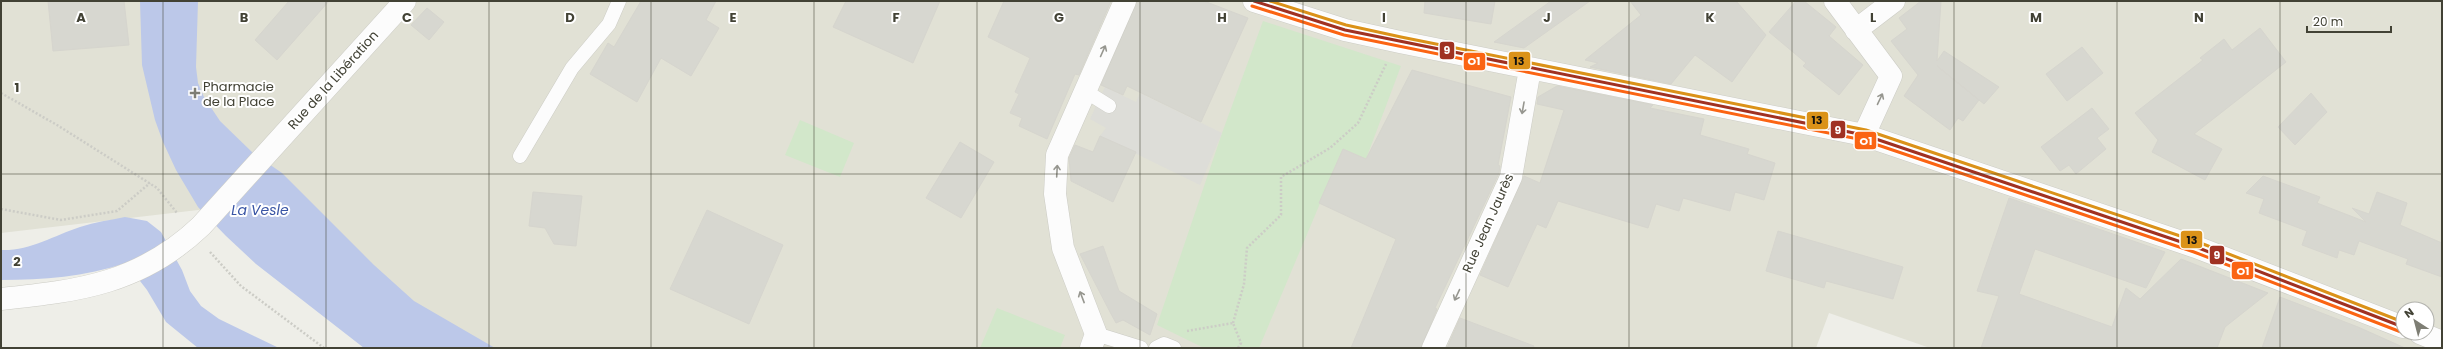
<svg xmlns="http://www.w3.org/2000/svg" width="2443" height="349" font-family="Poppins,sans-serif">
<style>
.residential{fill:#e1e1d5;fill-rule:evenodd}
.green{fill:#d2e7ca}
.parking{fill:#ddddd8}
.water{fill:#bcc8e9}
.building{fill:#d7d7d0;stroke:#d6d5ce}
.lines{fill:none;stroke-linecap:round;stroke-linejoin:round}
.lane-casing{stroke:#ccccc5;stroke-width:15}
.street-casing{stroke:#ccccc5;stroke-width:23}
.path{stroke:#ccccc6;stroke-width:2.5;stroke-dasharray:2 2;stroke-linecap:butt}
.lane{stroke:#fcfcfc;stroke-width:14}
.street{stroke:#fcfcfc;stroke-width:22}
.bus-1-casing{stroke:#fff;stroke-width:6}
.bus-2-casing{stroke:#fff;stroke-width:6}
.bus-3-casing{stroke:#fff;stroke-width:6}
.bus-1{stroke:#a03122;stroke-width:3}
.bus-2{stroke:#fb6413;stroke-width:3}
.bus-3{stroke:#db9219;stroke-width:3}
.oneway{stroke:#96968f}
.grid{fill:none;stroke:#424235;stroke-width:1;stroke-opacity:0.55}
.poi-dot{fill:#7e7e74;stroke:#fff;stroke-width:1.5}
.labels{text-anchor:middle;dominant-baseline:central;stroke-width:4;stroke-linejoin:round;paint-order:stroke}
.street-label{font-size:13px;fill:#424235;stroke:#fff}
.poi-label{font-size:13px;fill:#424235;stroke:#fff;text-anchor:start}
.water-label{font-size:14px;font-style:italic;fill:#3854a4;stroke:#fff}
.grid-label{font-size:13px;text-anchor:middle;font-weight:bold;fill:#424235;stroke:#fff;stroke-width:4;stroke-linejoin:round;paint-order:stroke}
.line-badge{stroke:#fff;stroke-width:1.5}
.badge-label{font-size:11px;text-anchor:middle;font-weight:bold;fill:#fff}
.pale-badge-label{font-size:11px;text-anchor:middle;font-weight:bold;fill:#111}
</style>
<rect width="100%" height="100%" fill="#eeeee8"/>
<path class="residential" d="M1 1H2442V348H1930L1829 313 1816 348H481L259 203 1 233ZM2403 309H2427V333H2403Z"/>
<path class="green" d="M1263 21 1401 66 1366 159 1343 149 1259 348H1204L1157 325 1222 133Z
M800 120 854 143 840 177 785 155Z
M997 308 1065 335 1060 348H980Z"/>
<path class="parking" d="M1105 87 1136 102 1140 93 1222 133 1200 185 1100 136 1106 128 1090 119Z"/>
<path class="water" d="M140 1H198L196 67 198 83 204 97 220 121 253 153 282 173 374 265 414 301 495 348H364L256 264 226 236 198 207 176 170 163 142 155 120 142 65Z
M125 217 147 221 161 232 182 270 190 291 201 306 219 319 279 348H198L166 322 147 290 126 263C84 277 44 280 1 280V250C30 251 53 236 80 227 95 222 110 220 125 217Z"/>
<path class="building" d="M48 1H124L129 45 53 51Z
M289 1H329L277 60 255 40Z
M641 1H716L706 20 719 28 691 76 661 58 637 102 590 74 608 43 614 47Z
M846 1H940L913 63 833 27Z
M1004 1H1111L1079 75 1075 74 1047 139 1019 126 1022 118 1010 113 1019 94 1015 92 1030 58 988 37Z
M1137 1H1204L1248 18 1201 122 1127 86 1123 95 1101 85Z
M1425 1H1495L1491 24 1424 13Z
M1551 1H1590L1524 48 1494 42Z
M1630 1H1736L1766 35 1732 82 1695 55 1671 84 1590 67 1598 63 1585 60 1641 15Z
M1796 1H1804L1836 27 1829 36 1863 65 1839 95 1803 66 1806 63 1769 32Z
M1921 1H1941L1937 61 1944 51 1999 87 1984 104 1937 66 1979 100 1963 121 1958 118 1950 130 1904 96 1918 75 1891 41 1907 29 1899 18Z
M427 8 444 22 429 40 411 25Z
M2260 28 2286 62 2194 134 2222 149 2205 180 2152 152 2158 140 2135 113 2203 60 2200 58 2224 39 2232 50Z
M2082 47 2103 73 2067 101 2046 74Z
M1412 70 1511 97 1498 165 1500 166 1499 173 1435 308 1437 309 1421 348H1351L1396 239 1319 203 1343 149 1366 159Z
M1557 86 1653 105 1650 108 1704 119 1700 135 1749 149 1747 154 1775 163 1764 200 1735 192 1730 211 1683 198 1679 211 1656 204 1648 228 1558 201 1546 228 1537 224 1508 287 1480 275 1524 176 1540 183 1564 110 1537 104 1538 97Z
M2311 93 2327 112 2295 145 2278 127Z
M2092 108 2109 129 2097 138 2106 149 2076 174 2069 165 2060 171 2041 147Z
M1100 136 1136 152 1113 202 1071 181 1069 158 1075 145 1093 152Z
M960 142 994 162 961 218 926 198Z
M2263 176 2320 197 2317 203 2366 222 2352 208 2369 214 2377 192 2407 203 2400 225 2442 243V277L2406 264 2408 259 2359 241 2354 255 2339 250 2337 258 2302 245 2307 231 2259 213 2264 199 2246 193Z
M533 192 582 196 576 246 554 244 545 228 529 226Z
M2009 198 2165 252 2146 288 2035 249 2019 294 2112 327 2126 288 2140 299 2181 259 2268 293 2225 327 2217 348H1981L1999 296 1977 291Z
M707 210 783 245 749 324 670 289Z
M1778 231 1903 267 1893 299 1826 281 1824 288 1766 271Z
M1103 246 1119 291 1157 314 1150 335 1123 320 1116 323 1110 312 1080 254Z
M2280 297 2358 327 2405 348H2262Z
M1460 318 1534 346 1533 348H1447Z"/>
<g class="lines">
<defs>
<path id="lane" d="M1085 91 1109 106
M520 156 572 68 609 24 619 1
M1096 334 1141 348
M1156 348 1164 344 1174 348"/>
<path id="street" d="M1254 1 1345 30 1400 42 1864 135 2196 247 2403 327
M1835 1 1891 76 1864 135
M1856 30 1894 1
M1 299C80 291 141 283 201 226L405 1
M2420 333 2442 342
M1091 348 1096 334 1063 248 1055 194 1057 155 1125 1
M1433 348 1511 177 1530 69"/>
</defs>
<use href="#lane" class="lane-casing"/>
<use href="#street" class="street-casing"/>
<path class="path" d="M1 93 57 125 157 188 177 213
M1 209 61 220 117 211 150 183
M210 252 241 286 324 348
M1233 323 1244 284 1247 248 1281 215V177L1330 148 1358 123 1386 64
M1187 331 1233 323 1241 343 1238 348"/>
<use href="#lane" class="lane"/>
<use href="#street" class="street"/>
<defs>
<path id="bus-1" d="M1254 1 1345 30 1864 135 2196 247 2403 327"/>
<path id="bus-2" d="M1252 6 1344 35 1863 140 2194 252 2401 332"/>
<path id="bus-3" d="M1270 1 1346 25 1401 37 1866 130 2198 242 2403 322"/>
</defs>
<use href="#bus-1" class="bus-1-casing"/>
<use href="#bus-2" class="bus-2-casing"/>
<use href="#bus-3" class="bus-3-casing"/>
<use href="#bus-1" class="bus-1"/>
<use href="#bus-2" class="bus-2"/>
<use href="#bus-3" class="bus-3"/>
</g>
<defs><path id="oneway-shaft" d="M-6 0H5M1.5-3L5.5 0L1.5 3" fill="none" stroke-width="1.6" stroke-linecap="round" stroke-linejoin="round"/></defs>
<g class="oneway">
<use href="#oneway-shaft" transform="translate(1103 51) rotate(-66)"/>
<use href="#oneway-shaft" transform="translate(1880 99) rotate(-65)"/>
<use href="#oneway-shaft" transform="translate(1523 108) rotate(100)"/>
<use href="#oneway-shaft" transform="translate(1057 171) rotate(-87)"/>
<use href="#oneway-shaft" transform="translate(1457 295) rotate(115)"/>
<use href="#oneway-shaft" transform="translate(1082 297) rotate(-111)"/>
</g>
<path class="grid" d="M163 1V348M326 1V348M489 1V348M651 1V348M814 1V348M977 1V348M1140 1V348M1303 1V348M1466 1V348M1629 1V348M1792 1V348M1954 1V348M2117 1V348M2280 1V348M1 174H2442"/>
<path class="poi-dot" d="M193 87h4v4h4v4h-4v4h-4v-4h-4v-4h4z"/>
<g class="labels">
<g class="street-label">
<text transform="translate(333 80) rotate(-48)">Rue de la Libération</text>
<text transform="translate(1488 223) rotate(-66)">Rue Jean Jaurès</text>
</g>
<g class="poi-label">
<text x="203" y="86">Pharmacie<tspan x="203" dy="15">de la Place</tspan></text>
</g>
<g class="water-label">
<text x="260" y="210">La Vesle</text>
</g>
</g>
<g class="grid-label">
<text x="81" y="22">A</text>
<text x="244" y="22">B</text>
<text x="407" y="22">C</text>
<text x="570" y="22">D</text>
<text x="733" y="22">E</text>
<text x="896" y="22">F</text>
<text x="1059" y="22">G</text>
<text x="1222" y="22">H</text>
<text x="1384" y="22">I</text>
<text x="1547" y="22">J</text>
<text x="1710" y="22">K</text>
<text x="1873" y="22">L</text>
<text x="2036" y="22">M</text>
<text x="2199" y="22">N</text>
<text x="17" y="92">1</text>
<text x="17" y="266">2</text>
</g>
<g class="line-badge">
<rect x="1439" y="41" width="16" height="19" rx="4" fill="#a03122"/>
<rect x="1508" y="51" width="23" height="19" rx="4" fill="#db9219"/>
<rect x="1463" y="52" width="23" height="19" rx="4" fill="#fb6413"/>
<rect x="1806" y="111" width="23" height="19" rx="4" fill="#db9219"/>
<rect x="1830" y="120" width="16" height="19" rx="4" fill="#a03122"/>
<rect x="1854" y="131" width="23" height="19" rx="4" fill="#fb6413"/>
<rect x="2180" y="230" width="23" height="19" rx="4" fill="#db9219"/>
<rect x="2209" y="245" width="16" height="20" rx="4" fill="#a03122"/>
<rect x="2231" y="261" width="23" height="19" rx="4" fill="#fb6413"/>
</g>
<g class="badge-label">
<text x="1447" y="54">9</text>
<text x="1474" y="65">O1</text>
<text x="1838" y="134">9</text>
<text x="1866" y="145">O1</text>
<text x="2217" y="259">9</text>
<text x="2243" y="275">O1</text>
</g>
<g class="pale-badge-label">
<text x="1519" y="65">13</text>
<text x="1817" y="124">13</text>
<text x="2192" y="244">13</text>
</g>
<rect width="2443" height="349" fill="none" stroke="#424235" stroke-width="4"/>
<g transform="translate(2415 321) rotate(324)"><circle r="19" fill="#ffffff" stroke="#b3b3ae"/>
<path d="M0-3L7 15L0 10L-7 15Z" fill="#7e7e74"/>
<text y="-6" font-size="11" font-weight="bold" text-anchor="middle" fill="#424235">N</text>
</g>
<path d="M2307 26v6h84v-6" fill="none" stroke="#424235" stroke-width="2"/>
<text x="2313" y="26" font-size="12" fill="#424235" stroke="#ffffff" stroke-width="3" paint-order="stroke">20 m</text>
</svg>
